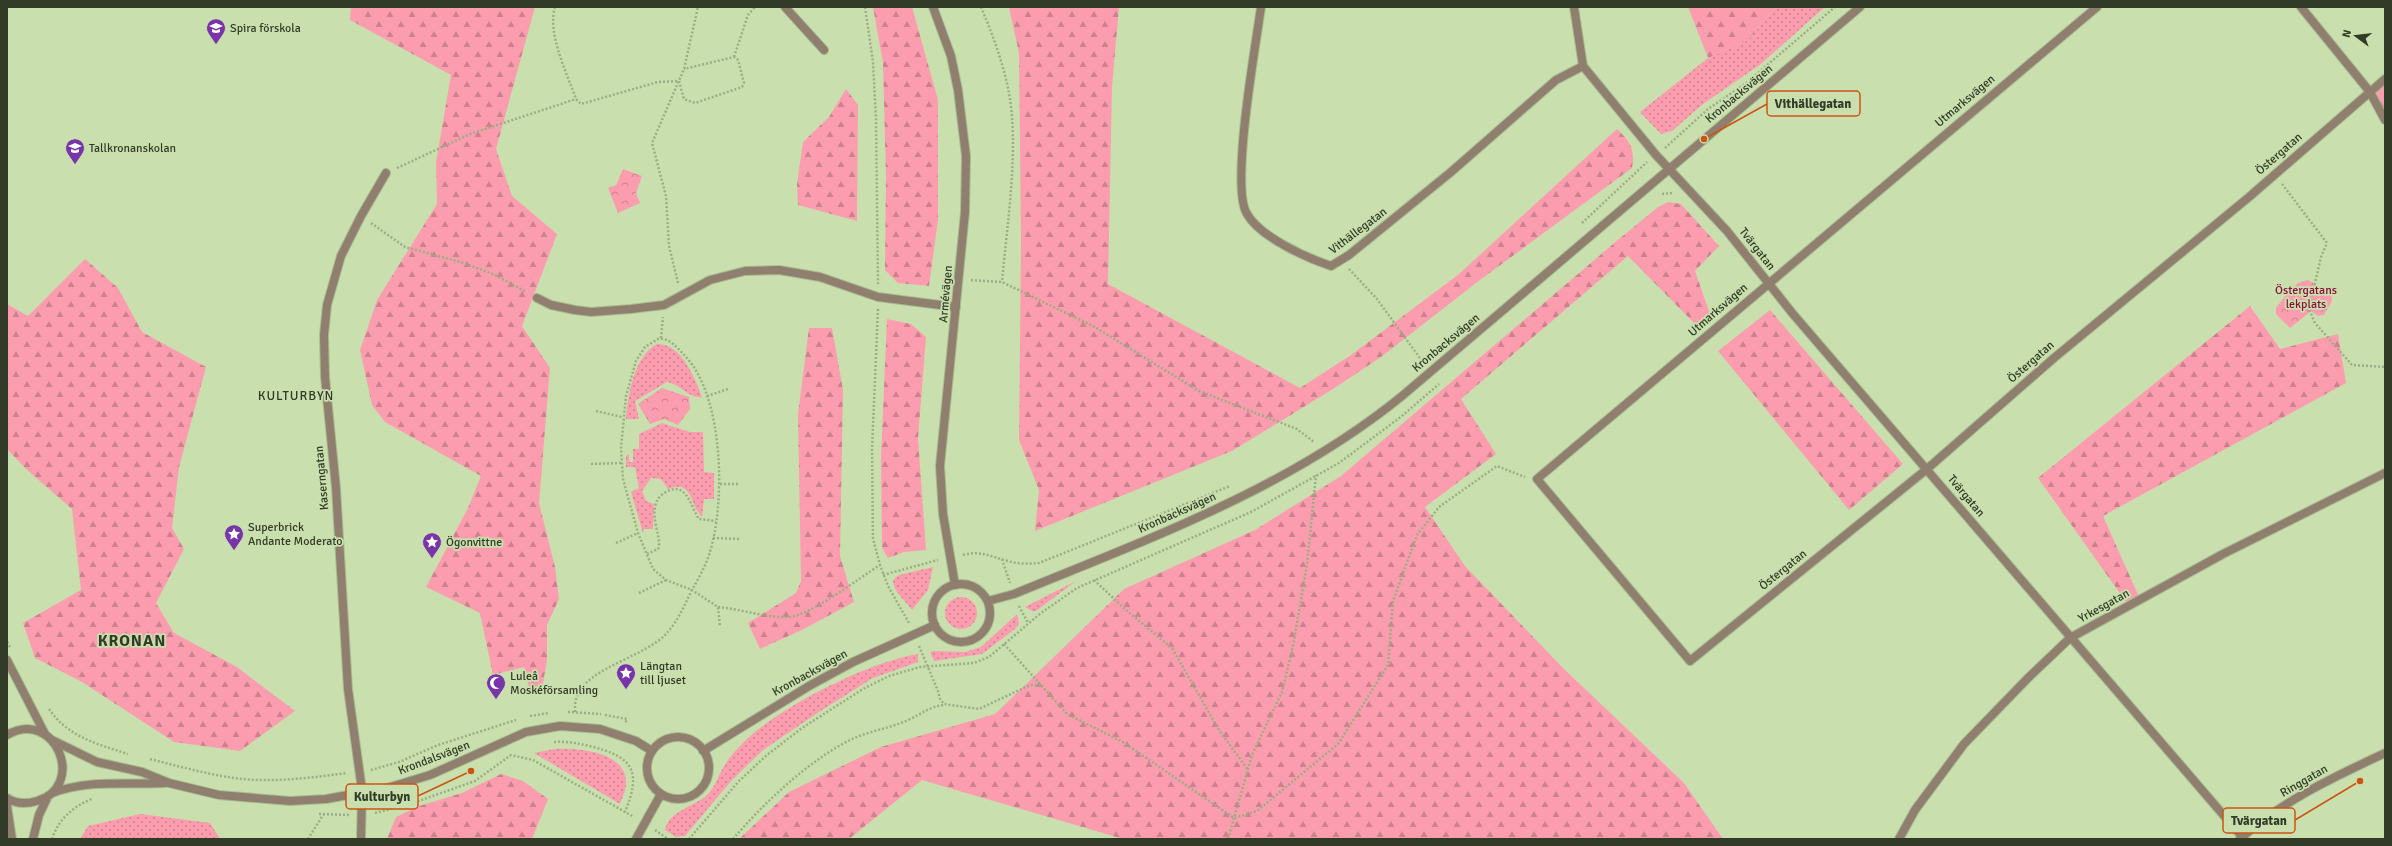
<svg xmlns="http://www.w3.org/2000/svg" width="2392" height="846" font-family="Signika,sans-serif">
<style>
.grass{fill:url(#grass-dots)}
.forest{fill:url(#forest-firs)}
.park{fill:url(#park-crowns)}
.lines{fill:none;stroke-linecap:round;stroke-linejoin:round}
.service-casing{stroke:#a8bc90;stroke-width:10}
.minor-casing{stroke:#a8bc90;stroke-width:10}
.tertiary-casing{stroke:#a8bc90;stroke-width:10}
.path{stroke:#9bad85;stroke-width:2.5;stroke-dasharray:2 2;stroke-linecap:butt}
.service{stroke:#907f6e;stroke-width:8}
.minor{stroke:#907f6e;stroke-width:8}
.tertiary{stroke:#907f6e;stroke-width:8}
.labels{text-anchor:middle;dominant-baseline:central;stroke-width:3.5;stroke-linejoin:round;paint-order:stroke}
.poi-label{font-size:12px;fill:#323b27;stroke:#c9e0ae;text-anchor:start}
.street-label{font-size:12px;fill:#323b27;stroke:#c9e0ae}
.park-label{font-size:12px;fill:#8b0d3b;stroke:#c9e0ae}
.neighbourhood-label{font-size:13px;letter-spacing:1px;fill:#323b27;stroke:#c9e0ae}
.district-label{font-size:16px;font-weight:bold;letter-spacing:1px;fill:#323b27;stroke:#c9e0ae}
.leader{fill:none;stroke:#cd5410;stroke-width:1.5}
.callout-dot{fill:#cd5410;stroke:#c9e0ae;stroke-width:1.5}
.callout{fill:#c9e0ae;stroke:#cd5410;stroke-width:1.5}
.callout-label{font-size:13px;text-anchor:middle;font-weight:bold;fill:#323b27}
</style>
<defs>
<pattern id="grass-dots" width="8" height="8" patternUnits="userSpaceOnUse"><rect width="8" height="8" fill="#fb9dae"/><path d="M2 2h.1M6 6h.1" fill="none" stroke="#cc818e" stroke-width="1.8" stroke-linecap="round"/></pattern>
<pattern id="forest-firs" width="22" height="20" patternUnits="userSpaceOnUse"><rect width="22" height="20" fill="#fb9dae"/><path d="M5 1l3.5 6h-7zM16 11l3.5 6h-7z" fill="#cc818e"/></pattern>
<pattern id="park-crowns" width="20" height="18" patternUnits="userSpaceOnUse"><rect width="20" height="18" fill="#fb9dae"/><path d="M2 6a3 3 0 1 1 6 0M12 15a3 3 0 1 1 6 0" fill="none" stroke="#cc818e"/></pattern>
</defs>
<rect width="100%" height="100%" fill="#c9e0ae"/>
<path class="grass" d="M1776 7H1825L1761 64 1703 104 1672 131 1661 134 1640 112 1708 58 1748 40Z
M657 344C681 343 695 378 702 397 690 400 679 383 667 382L635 401 639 419H626C628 395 634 356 657 344Z
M662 423 690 432H703L704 472 714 473V499H704L702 517C690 506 693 479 668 489L661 479 651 478 642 491 646 501 654 504 653 529H644L643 533 631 492 639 488 635 467H626V456L629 454V462H633V449H639V434Z
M933 567 928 590 912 610C906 600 894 594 893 580L899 575Z
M1076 581 1036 611H1032L1025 607Z
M945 613a16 16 0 1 1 32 0a16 16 0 1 1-32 0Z
M1017 614 1019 624 1015 629 982 654 934 661 930 652 934 651 965 652 981 647Z
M918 654V662L873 678 819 712 763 750 731 781 685 836 676 837 665 830C669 810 695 807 708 794 715 787 717 778 723 768 728 759 734 752 741 745 776 708 868 662 918 654Z
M554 749C577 748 627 751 626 783 626 791 622 798 620 804L534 753Z
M140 814 210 823 220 839H80L88 826Z"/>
<path class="forest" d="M351 7H535L496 149 512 196 557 234 522 326 550 368 539 503 555 567 559 599 547 625V660L542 689 530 692 524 667 493 675 480 613 426 587 468 508 481 476 385 422 372 405 360 350 377 300 437 204 436 162 451 75 350 20Z
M873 7H912L938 100V220L929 286 898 283 885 270 886 176 883 63Z
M1009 7H1119L1112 87 1108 284 1300 388 1351 355 1459 274 1617 129C1631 142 1635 149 1632 168L1476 283 1381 357 1333 389 1232 451 1035 531 1039 490 1019 440 1021 242 1019 53Z
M1688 7H1776L1748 40 1708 58Z
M2385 82V122L2371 94Z
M846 89 858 105 857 221 798 205 797 184 803 142 829 117Z
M1668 202 1681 204 1719 246 1695 271 1710 314 1697 326 1628 256 1461 399 1496 454 1425 507 1465 566 1563 668 1684 783 1723 839H1123L922 780 849 839H739L789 792 881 747 995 714 1124 589 1255 530 1341 476 1619 239 1658 207Z
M85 259 118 288 142 332 206 367 179 467 172 528 184 549 156 603 174 633 237 667 295 711 240 751 174 742 82 682 35 658 23 623 81 590 72 509 26 469 7 449V304L28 316Z
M2250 306 2280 349 2338 334 2346 383 2103 516 2140 599 2129 606 2038 478Z
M1770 310 1903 464 1849 510 1718 351Z
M887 319 911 324 926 337 918 438 926 550 904 552 888 558 882 548 881 456Z
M809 328H832L843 390 840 556 854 602 802 630 760 649 748 623 796 593 801 581 798 414Z
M501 774 523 781 548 799 532 839H387L396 817 419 806 462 793Z"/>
<path class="park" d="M623 169 642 176 636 193 640 203 618 213 608 188 616 185Z
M2308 280 2331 293 2332 301 2324 315 2318 316 2311 311 2290 328 2276 314V308C2284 298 2293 282 2308 280Z
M662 388 689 397 690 409 678 425 664 419 650 424 638 404Z"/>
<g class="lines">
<defs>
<path id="service" d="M785 7 824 50
M537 298 551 305 575 310 591 312 631 309 664 305 710 280 745 271 779 270 820 277 878 297 956 307"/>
<path id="minor" d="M933 7 951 56 958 90 966 156 965 212 940 466 943 514 955 585
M1261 7C1256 44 1230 187 1247 214 1260 237 1307 258 1331 266L1349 255 1451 172 1556 80 1583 66
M1574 7 1583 66 1656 155 1727 231 1793 314 2244 839
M2097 7 1537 479 1690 661 1927 469 2054 358 2249 197 2385 79
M2301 7 2370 92 2385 120
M7 660 45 734
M7 735C56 707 87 787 37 801 27 804 16 804 7 798
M50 739 97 762 142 772 169 783 219 795 290 801 326 799 387 788 430 775 526 732 560 726 600 729 636 741 652 751
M52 793C90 779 126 785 165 783
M7 806 12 839
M33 839 39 815 48 796
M361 839 362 790 348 689 336 488 325 377 324 335 327 305 341 256 361 216 386 173
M1899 839 1915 810 1964 744 2028 678 2070 638 2223 554 2385 473
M2240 839C2282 801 2334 777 2385 753"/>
<path id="tertiary" d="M932 613a29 29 0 1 1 58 0a29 29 0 1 1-58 0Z
M988 601 1014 594C1148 539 1288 489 1402 396L1860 7
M647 768a31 31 0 1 1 62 0a31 31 0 1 1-62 0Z
M703 751 809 686 853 662 935 625
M636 839 661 794"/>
</defs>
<use href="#service" class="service-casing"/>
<use href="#minor" class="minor-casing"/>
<use href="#tertiary" class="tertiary-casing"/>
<path class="path" d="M555 7C547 34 567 73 576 99L581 104 658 82 679 81 684 99 695 103 742 87 744 83 738 60 734 57 684 69
M865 7 873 62 876 120 878 284
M981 7C992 33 1002 60 1008 88 1020 144 1007 224 1002 282
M734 57 748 15 755 7
M1665 148 1708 109 1745 84 1835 7
M397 168 470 134 576 99
M2282 184 2327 243 2321 257 2309 309 2315 323 2352 365 2385 367
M1662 194 1672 193
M371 223 405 247 464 263 495 275 526 292
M1582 223 1647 162
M1349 269 1377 299 1422 361
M971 280 1002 282 1093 326 1199 391 1297 429 1314 442
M678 283 669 246 666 196 652 143 684 69 698 7
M878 309 872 449 873 539 880 565 888 586 909 623
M661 338 663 317
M707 396 728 389
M596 411 622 417
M591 464 622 463
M720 484H740
M713 538 740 539
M616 543 638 533
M647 554 658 549C664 538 642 505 666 492 687 480 691 508 699 519L716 521
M963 555C981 550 991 557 1008 561 1018 564 1029 564 1039 563L1230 486
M1002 559 1010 583
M883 575 938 560
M1094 580 1126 610 1172 648 1219 730 1248 770
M639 593 666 580
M1019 606 1028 623
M718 607C742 609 764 618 789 617 810 616 859 578 880 565
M7 642 10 647
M1004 644 1067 714 1123 742 1234 818 1257 811 1338 744 1388 665 1393 601 1417 535 1439 507 1497 466 1525 477
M919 646 938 691 940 699 944 704 979 709 1030 685 1041 686
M49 709C68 737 97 744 128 754
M568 712 601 714
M575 712C575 707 575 701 577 696 588 668 643 657 665 635 677 623 684 606 692 590L666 580 653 569 638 533 623 479 621 448 626 396 636 361 645 347 658 339C669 337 678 348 685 356 724 396 726 504 709 555 705 567 698 579 692 590L718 607 720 627
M605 715 627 719 625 724
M530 716 549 713
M554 742C569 741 582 744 597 748 636 759 640 775 625 812
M150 759C178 766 206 774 234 778 271 783 309 778 347 773
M371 770 399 762 438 745 516 720
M375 813 410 804 475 781 511 755 533 760 634 817
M319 814 350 815
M655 830 668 839
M52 839C58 820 73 806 92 799
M308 839 323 815
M689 839 739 781 767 755 802 728 863 689 889 676 920 667 974 663 989 657 1041 613 1077 588 1251 512 1339 463 1402 416 1439 384
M733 839C764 803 806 763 848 741 867 731 889 729 908 720 922 714 928 707 944 705
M1228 839 1252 755 1282 692 1293 646 1307 565 1316 475"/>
<use href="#service" class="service"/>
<use href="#minor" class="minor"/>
<use href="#tertiary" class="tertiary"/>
</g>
<defs>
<symbol id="school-pin" viewBox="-11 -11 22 30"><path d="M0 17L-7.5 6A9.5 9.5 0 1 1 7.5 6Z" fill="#7834a8" stroke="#c9e0ae"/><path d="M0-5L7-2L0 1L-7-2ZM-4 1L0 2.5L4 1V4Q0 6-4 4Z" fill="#fff"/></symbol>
<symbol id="sight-pin" viewBox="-11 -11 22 30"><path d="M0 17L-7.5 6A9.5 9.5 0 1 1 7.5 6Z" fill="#7834a8" stroke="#c9e0ae"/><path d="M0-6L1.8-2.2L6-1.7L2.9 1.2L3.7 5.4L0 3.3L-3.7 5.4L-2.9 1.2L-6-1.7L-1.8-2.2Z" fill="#fff"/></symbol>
<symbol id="mosque-pin" viewBox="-11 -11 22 30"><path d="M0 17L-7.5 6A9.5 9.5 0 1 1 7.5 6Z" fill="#7834a8" stroke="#c9e0ae"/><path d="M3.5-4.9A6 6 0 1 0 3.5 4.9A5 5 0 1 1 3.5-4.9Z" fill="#fff"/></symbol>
</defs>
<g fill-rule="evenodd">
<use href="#school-pin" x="205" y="17" width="22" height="30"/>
<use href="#school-pin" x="64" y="137" width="22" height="30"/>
<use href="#sight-pin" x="223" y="523" width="22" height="30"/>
<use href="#sight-pin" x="421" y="531" width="22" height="30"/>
<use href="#sight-pin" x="615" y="662" width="22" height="30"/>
<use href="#mosque-pin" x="485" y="672" width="22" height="30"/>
</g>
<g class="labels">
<g class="poi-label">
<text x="230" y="28">Spira förskola</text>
<text x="89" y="148">Tallkronanskolan</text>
<text x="248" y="527">Superbrick<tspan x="248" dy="14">Andante Moderato</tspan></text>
<text x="446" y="542">Ögonvittne</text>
<text x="640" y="666">Längtan<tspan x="640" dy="14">till ljuset</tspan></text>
<text x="510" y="676">Luleå<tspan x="510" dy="14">Moskéförsamling</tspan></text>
</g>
<g class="street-label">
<text transform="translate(1739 94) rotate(-40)">Kronbacksvägen</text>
<text transform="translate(1965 101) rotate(-40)">Utmarksvägen</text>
<text transform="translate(2279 154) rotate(-41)">Östergatan</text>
<text transform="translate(1358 231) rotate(-37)">Vithällegatan</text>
<text transform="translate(1757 249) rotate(52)">Tvärgatan</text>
<text transform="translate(946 294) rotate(-85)">Armévägen</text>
<text transform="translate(1718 310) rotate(-41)">Utmarksvägen</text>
<text transform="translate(1446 343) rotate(-40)">Kronbacksvägen</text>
<text transform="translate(2031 362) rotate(-41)">Östergatan</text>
<text transform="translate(322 478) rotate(-95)">Kaserngatan</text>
<text transform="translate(1966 496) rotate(50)">Tvärgatan</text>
<text transform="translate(1177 513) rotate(-24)">Kronbacksvägen</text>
<text transform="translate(1783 570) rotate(-39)">Östergatan</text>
<text transform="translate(2104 606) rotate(-29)">Yrkesgatan</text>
<text transform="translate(810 673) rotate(-29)">Kronbacksvägen</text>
<text transform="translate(434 758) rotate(-21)">Krondalsvägen</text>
<text transform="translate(2304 781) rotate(-30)">Ringgatan</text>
</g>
<g class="park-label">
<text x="2306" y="290">Östergatans<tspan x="2306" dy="14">lekplats</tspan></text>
</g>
<g class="neighbourhood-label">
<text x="296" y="396">KULTURBYN</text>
</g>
<g class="district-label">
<text x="132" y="641">KRONAN</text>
</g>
</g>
<path class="leader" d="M1704 139L1767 104M471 771L418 796M2360 781L2295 820"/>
<g class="callout-dot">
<circle cx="1704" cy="139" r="4"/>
<circle cx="471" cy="771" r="4"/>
<circle cx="2360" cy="781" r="4"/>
</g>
<g class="callout">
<rect x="1767" y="91" width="93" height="25" rx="4"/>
<rect x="346" y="784" width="72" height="25" rx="4"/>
<rect x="2223" y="808" width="72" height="25" rx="4"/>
</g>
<g class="callout-label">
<text x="1813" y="108">Vithällegatan</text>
<text x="382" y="801">Kulturbyn</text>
<text x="2259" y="825">Tvärgatan</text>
</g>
<rect width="2392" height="846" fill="none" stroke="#323b27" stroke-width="16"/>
<g transform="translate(2356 36) rotate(285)" stroke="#c9e0ae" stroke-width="3" paint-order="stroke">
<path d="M0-3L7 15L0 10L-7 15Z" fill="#323b27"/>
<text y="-6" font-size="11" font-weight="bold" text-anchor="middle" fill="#323b27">N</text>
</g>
</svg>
